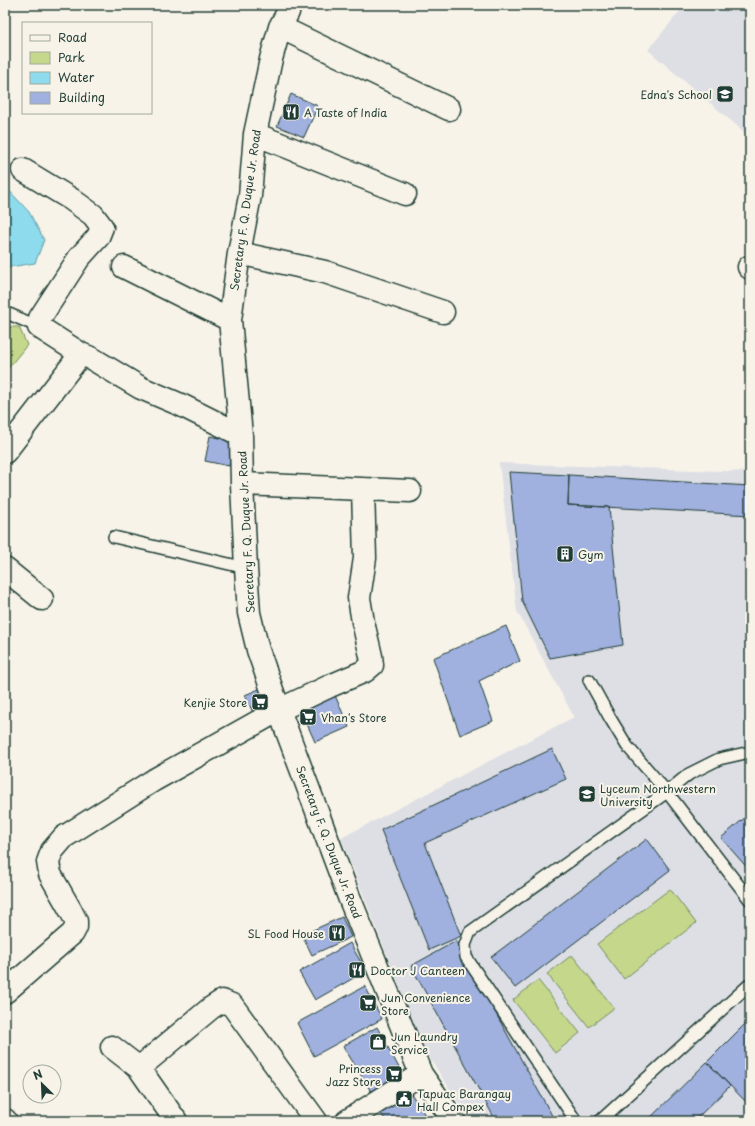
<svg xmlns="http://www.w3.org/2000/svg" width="755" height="1126" font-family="'Playpen Sans',sans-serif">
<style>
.built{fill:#dddfe5}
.green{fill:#c4d78b;stroke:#728a60}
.water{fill:#8edbed;stroke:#629ca3}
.building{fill:#a0b0df;stroke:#1f3d34}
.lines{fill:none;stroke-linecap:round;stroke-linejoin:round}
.lane-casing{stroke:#1f3d34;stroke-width:14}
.street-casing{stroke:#1f3d34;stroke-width:25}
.lane{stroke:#f7f3e8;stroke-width:11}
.street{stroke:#f7f3e8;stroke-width:22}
.labels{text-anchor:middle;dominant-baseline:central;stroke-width:4;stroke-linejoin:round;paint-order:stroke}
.poi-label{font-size:11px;fill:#1f3d34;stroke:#f7f3e8;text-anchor:start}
.street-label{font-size:11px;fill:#1f3d34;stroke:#f7f3e8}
</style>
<rect width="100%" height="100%" fill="#f7f3e8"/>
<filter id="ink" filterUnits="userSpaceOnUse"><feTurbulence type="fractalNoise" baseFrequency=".025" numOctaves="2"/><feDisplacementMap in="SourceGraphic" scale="8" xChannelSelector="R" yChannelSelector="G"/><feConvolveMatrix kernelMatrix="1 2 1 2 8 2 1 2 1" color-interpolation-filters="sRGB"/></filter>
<g filter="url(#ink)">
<path class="built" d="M685 5H750V137L648 50Z
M499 463 750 472V784L745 791 750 796V1121H470L424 1049 341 838 574 717 517 611Z"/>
<path class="green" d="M5 327H19L27 345 5 372Z
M670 889 696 923 624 979 597 944Z
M572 955 614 1008 589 1027 547 974Z
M538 980 580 1033 555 1053 513 1000Z"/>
<path class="water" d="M5 186 29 212 44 240 35 263 10 267 5 272Z"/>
<path class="building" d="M291 94 318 106 304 137 277 126Z
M210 436 234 441 229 466 205 461Z
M509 472 569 475 568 505 609 507 623 645 550 658 522 601Z
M569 475 750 486V515L568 505Z
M506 626 520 661 479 681 493 721 460 735 433 658Z
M259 689 267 709 254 715 245 695Z
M333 691 349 727 315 742 299 706Z
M552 749 566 779 425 843 461 936 429 950 381 830Z
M748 815 750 817V871L721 838Z
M647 839 670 870 515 988 491 957Z
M342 917 351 937 312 955 302 935Z
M456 941 555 1121H496L411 966Z
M350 943 366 971 315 1000 299 972Z
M365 986 382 1019 314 1056 297 1023Z
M750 1019V1104L749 1105 707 1062Z
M377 1027 404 1077 375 1098 343 1046Z
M707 1062 730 1086 696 1119 694 1121H647Z
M408 1089 429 1121H386L378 1109Z"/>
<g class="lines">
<defs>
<path id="lane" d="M5 314H9L39 327
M114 537 246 568
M589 680 610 718 627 746 667 792 750 900
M576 1121 466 957 465 945 470 932 667 792 689 774 719 759 750 752
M600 1121 750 984"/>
<path id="street" d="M290 5 288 12 280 27 271 59 255 134 250 196 239 253 230 320 241 435 242 484 246 568 249 613 258 650 279 710 349 897 421 1074 454 1121
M280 27 449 109
M255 134 405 194
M23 170 71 199 93 215 102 227 98 237 79 258 40 318 39 327 81 354
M239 253 325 272 443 312
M124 267 230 320
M749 267 750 268
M5 452 81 354 91 358 141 388 181 405 241 435
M242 484 410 491
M5 569 42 599
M5 992 58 946 73 933 76 927V921L71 911 50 874 48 862 52 851 64 837 154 780 279 710 330 686 365 671 372 665 371 656 363 622 359 598 365 558 363 489
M112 1047 139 1068 176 1121
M139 1068 211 1008 222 1001 232 1005 316 1121
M5 1120 6 1121
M347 1121 421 1074"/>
</defs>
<use href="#lane" class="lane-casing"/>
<use href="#street" class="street-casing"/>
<use href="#lane" class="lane"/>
<use href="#street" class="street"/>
</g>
</g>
<defs>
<symbol id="school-square" viewBox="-11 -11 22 22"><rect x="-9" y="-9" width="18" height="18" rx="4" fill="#1f3d34" stroke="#f7f3e8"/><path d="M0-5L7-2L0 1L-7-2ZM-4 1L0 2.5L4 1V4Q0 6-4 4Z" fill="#fff"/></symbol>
<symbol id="restaurant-square" viewBox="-11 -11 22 22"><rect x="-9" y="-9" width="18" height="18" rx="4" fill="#1f3d34" stroke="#f7f3e8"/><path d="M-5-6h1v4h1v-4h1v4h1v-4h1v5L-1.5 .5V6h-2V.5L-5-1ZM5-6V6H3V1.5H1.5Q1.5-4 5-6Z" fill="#fff"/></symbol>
<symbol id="building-square" viewBox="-11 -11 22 22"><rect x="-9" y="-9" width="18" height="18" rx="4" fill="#1f3d34" stroke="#f7f3e8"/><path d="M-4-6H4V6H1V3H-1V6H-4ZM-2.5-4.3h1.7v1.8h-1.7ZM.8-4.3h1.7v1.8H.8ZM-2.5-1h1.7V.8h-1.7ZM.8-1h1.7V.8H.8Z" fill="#fff"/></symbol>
<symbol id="supermarket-square" viewBox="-11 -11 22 22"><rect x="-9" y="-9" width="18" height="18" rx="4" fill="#1f3d34" stroke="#f7f3e8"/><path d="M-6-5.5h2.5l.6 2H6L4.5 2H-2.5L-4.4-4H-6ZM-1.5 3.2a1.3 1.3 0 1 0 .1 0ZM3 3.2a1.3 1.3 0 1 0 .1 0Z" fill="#fff"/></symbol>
<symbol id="university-square" viewBox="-11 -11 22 22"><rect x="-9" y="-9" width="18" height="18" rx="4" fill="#1f3d34" stroke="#f7f3e8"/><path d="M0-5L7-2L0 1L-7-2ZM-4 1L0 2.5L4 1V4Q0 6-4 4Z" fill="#fff"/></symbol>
<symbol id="shop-square" viewBox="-11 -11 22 22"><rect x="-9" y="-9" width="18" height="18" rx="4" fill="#1f3d34" stroke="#f7f3e8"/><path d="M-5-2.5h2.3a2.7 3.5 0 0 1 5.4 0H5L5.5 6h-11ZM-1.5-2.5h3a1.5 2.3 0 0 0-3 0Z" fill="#fff"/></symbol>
<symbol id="civic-square" viewBox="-11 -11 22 22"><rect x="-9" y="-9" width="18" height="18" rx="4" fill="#1f3d34" stroke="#f7f3e8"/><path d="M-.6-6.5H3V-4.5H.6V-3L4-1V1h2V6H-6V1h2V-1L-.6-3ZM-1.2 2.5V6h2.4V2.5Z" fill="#fff"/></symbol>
</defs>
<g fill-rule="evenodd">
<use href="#school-square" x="715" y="84" width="20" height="20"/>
<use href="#restaurant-square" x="281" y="102" width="20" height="20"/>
<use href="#building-square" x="555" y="544" width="20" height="20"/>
<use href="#supermarket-square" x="250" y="692" width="20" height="20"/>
<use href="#supermarket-square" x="298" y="707" width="20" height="20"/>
<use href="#university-square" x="577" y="784" width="20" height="20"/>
<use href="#restaurant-square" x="327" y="923" width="20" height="20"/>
<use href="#restaurant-square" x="347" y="960" width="20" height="20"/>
<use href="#supermarket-square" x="358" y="993" width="20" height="20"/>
<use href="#shop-square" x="368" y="1032" width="20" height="20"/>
<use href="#supermarket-square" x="384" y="1064" width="20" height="20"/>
<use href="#civic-square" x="394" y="1089" width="20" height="20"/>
</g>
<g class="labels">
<g class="poi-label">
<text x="712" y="94" text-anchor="end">Edna's School</text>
<text x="304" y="112">A Taste of India</text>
<text x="578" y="554">Gym</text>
<text x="247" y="702" text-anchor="end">Kenjie Store</text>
<text x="321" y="717">Vhan's Store</text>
<text x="600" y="788">Lyceum Northwestern<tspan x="600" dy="13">University</tspan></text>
<text x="324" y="933" text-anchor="end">SL Food House</text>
<text x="370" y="970">Doctor J Canteen</text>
<text x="381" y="997">Jun Convenience<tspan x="381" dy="13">Store</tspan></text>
<text x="391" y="1036">Jun Laundry<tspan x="391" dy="13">Service</tspan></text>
<text x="381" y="1068" text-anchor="end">Princess<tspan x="381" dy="13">Jazz Store</tspan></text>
<text x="417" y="1093">Tapuac Barangay<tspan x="417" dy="13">Hall Compex</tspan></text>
</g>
<g class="street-label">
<text transform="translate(245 210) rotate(-82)">Secretary F. Q. Duque Jr. Road</text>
<text transform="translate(246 532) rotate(-93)">Secretary F. Q. Duque Jr. Road</text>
<text transform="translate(329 842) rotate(69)">Secretary F. Q. Duque Jr. Road</text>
</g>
</g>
<rect width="755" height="1126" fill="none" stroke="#f7f3e8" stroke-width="20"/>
<rect x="10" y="10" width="735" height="1106" fill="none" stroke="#1f3d34" stroke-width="1.5" filter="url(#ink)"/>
<rect x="22" y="22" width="130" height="92" fill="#f7f3e8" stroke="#a1aaa0"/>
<rect x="30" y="35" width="20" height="6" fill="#f7f3e8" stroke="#a1aaa0"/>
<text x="58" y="42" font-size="12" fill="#1f3d34">Road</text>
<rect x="30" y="52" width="20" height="12" fill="#c4d78b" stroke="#a1aaa0"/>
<text x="58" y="62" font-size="12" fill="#1f3d34">Park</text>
<rect x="30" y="72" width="20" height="12" fill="#8edbed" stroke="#a1aaa0"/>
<text x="58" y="82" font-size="12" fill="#1f3d34">Water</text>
<rect x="30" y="92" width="20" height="12" fill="#a0b0df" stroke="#a1aaa0"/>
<text x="58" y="102" font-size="12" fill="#1f3d34">Building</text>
<g transform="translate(42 1084) rotate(336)"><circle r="19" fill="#f7f3e8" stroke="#a1aaa0"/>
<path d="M0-3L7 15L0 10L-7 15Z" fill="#1f3d34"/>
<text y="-6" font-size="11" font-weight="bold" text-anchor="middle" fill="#1f3d34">N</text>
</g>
</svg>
